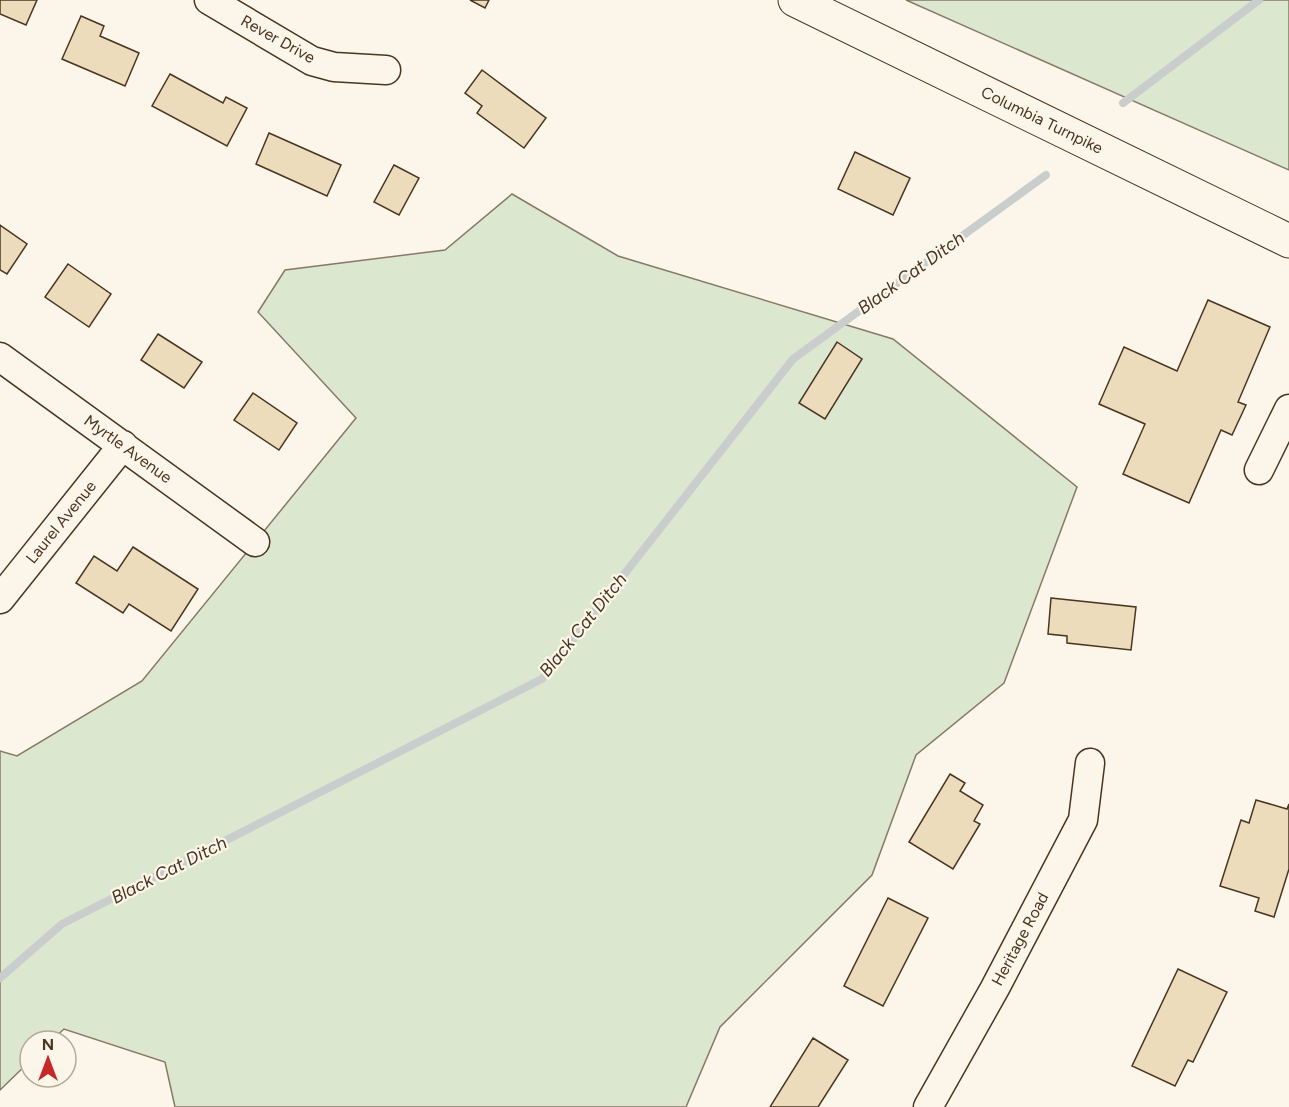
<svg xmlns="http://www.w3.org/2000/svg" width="1289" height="1107" font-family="Figtree,sans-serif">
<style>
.green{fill:#dce7d0;stroke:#887966;stroke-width:1.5}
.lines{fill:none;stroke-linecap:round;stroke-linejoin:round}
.stream{stroke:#c9cecd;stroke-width:8}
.building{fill:#ecdcbc;stroke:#4a3520;stroke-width:1.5}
.minor-casing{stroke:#4a3520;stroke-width:31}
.major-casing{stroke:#4a3520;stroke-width:35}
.minor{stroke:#fbf6e9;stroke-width:28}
.major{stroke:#fbf6e9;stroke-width:33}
.labels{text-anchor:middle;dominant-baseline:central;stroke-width:4.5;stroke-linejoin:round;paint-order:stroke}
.street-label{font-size:16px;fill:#4a3520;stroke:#fbf6e9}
.water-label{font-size:18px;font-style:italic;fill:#4a3520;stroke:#fbf6e9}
</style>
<rect width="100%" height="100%" fill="#fbf6e9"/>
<path class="green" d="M906 0H1289V170Z
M512 194 618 256 893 339 1077 487 1004 683 916 755 872 875 720 1027 686 1107H175L165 1062 64 1029 51 1041H30V1061L0 1090V751L17 756 142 681 356 418 258 312 285 270 445 250Z"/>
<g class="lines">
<path class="stream" d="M1123 103 1259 0
M0 978 62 924 542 679 793 359 1046 175"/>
</g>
<path class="building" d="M0 0H37L26 25 0 14Z
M470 0H489L485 8Z
M81 16 104 26 100 36 139 53 125 86 62 59Z
M482 70 546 118 524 148 477 113 482 106 465 93Z
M170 74 223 103 226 97 247 108 227 146 152 106Z
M269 133 341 165 327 196 256 164Z
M855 152 910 178 893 215 838 189Z
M394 165 419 178 399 215 374 202Z
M0 225 27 244 7 274 0 270Z
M68 264 111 294 89 327 45 297Z
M1208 300 1270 327 1238 402 1246 405 1232 435 1221 430 1189 503 1123 474 1145 424 1099 404 1124 347 1177 371Z
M158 334 202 362 184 388 141 360Z
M837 342 862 359 825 419 799 403Z
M253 393 297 423 279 450 234 420Z
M133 547 198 589 171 631 129 604 123 613 76 583 94 556 117 571Z
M1051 598 1136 607 1131 650 1067 643V636L1048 634Z
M950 774 965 783 960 791 983 805 974 821 980 824 953 869 909 842Z
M1256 800 1287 809 1289 804V869L1274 917 1255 911 1259 898 1220 886 1241 820 1249 823Z
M888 898 928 918 883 1006 844 986Z
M1178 969 1227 992 1193 1062 1188 1060 1175 1086 1132 1066Z
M813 1038 848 1060 818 1107H770Z"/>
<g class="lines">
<defs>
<path id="minor" d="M209 0 312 61 334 67 386 70
M0 357 255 542
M1259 470 1289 409
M0 599 123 445
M928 1107 995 988 1083 820 1090 763"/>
<path id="major" d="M795 0 1289 241"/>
</defs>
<use href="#minor" class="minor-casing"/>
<use href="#major" class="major-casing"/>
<use href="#minor" class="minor"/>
<use href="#major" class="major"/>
</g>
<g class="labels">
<g class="street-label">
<text transform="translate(278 39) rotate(29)">Rever Drive</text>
<text transform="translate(1042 120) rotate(26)">Columbia Turnpike</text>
<text transform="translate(128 449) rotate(36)">Myrtle Avenue</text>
<text transform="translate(61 522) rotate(-51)">Laurel Avenue</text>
<text transform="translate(1020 939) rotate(-62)">Heritage Road</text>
</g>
<g class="water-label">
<text transform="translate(911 273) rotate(-36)">Black Cat Ditch</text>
<text transform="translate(583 625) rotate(-51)">Black Cat Ditch</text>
<text transform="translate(169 870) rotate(-27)">Black Cat Ditch</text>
</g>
</g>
<g transform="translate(48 1059)"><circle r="28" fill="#fbf6e9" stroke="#b4a999" stroke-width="1.5"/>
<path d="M0-4.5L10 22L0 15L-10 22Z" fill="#c62828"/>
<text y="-9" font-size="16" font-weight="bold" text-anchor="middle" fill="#4a3520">N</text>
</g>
</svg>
